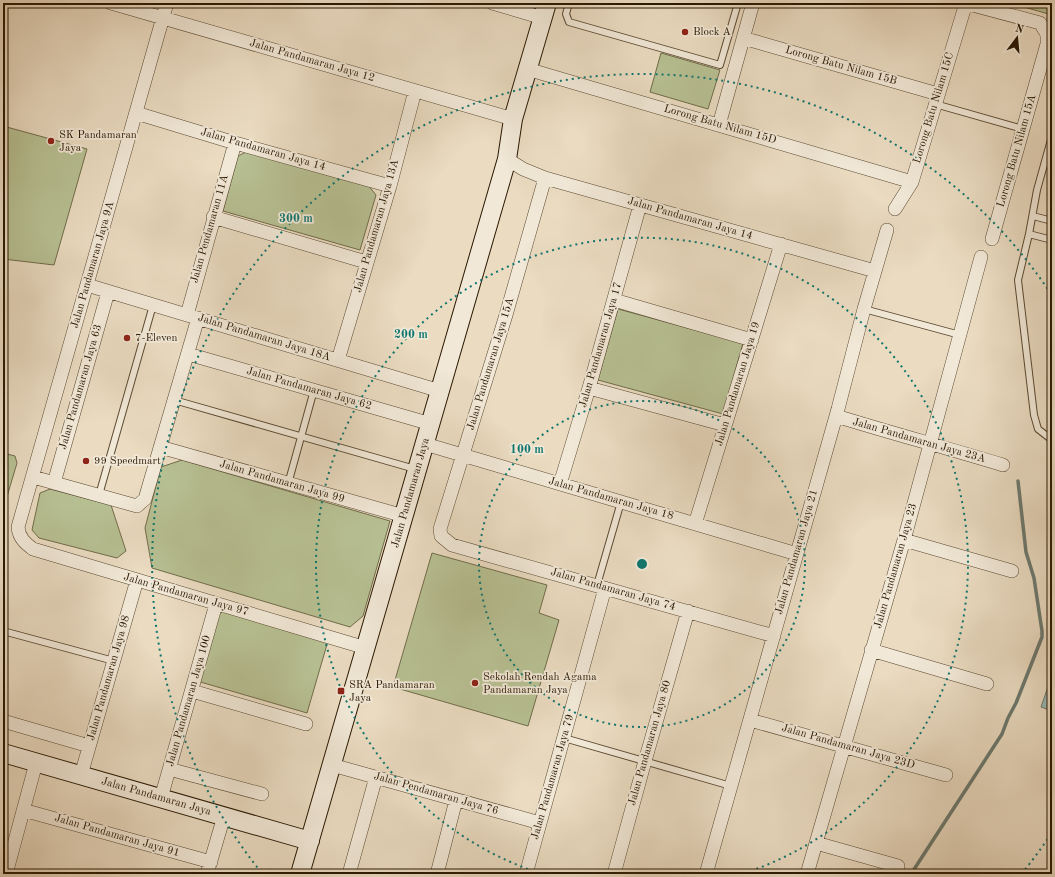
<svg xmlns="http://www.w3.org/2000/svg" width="1055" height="877" font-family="'Old Standard TT',serif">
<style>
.green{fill:#b7c093;stroke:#706c4a}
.water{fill:#98bab7;stroke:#6c796f}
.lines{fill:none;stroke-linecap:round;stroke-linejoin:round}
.stream{stroke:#6c796f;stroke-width:3.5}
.lane-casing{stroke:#5a4932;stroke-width:8}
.street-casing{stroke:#5a4932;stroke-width:14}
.secondary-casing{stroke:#2a1802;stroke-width:20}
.lane{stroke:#f1e8d7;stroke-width:6}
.street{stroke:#f1e8d7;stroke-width:13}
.secondary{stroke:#f1e8d7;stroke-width:18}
.ring{fill:none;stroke:#0f766e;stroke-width:2;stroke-dasharray:2 4}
.poi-dot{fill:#8f2418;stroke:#f1e8d7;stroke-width:1.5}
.labels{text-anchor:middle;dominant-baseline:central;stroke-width:3.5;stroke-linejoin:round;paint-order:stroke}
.poi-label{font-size:11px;fill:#2a1802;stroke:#f1e8d7;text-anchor:start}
.street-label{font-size:11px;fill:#2a1802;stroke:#f1e8d7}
.centre{fill:#0f766e;stroke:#f1e8d7;stroke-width:2}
.ring-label{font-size:12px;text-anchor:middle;font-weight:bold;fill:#0f766e;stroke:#f1e8d7;stroke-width:3.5;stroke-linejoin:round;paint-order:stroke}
</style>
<rect width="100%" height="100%" fill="#eadbc1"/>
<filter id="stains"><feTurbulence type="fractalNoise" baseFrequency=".005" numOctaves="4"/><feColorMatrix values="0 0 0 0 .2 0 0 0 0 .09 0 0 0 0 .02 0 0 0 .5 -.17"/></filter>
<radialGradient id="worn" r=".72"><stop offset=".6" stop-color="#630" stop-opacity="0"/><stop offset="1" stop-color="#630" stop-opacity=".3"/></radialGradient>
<path class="green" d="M1010 3H1052V15Z
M661 53 720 70 708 109 650 92Z
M3 126 87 149 54 265 3 259Z
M248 151 368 185 376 195 360 250 223 211 238 156Z
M618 309 743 343 723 414 598 380Z
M3 453 15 456 17 463 3 510Z
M182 460 390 521 363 616 350 627 152 568 145 528 161 467Z
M50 489 111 505 126 551 117 558 39 538 32 530 40 493Z
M432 553 547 585 539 613 559 620 528 726 393 687Z
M218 609 328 641 307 713 197 681Z"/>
<path class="water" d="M1052 675V711L1041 707Z"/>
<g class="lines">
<path class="stream" d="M911 874 1002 734 1008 718 1016 703 1042 637V631L1034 578 1026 552 1018 481"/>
<defs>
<path id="lane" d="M569 3 566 14 569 22 720 65 738 3
M935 104 1023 129
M1052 136 1037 190 1029 234 1018 280 1034 415 1038 429 1052 440
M1033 216 1052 221
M1029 234 1052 240
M864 309 960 335
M174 400 415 469
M288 484 314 390
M99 495 153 305
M597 585 621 502
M3 631 114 661
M564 738 731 786"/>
<path id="street" d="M111 3 513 119
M167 3 18 527C19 538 25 543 33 549L366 648
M492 3 543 18
M965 3 1040 23 1047 34V44L992 239
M743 38 938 94
M527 69 912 182
M136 113 235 143 390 186
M719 125 753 3
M507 159 523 169 545 178 875 271
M545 178 506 315 440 529 441 536 452 545 774 636
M895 209 912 182 966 3
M213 217 366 262
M87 285 440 391
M614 300 752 340
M187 315 235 143
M188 354 431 424
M338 360 390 186 415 91
M589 388 725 425
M836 416C891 433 947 448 1003 465
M425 444 797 554
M160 447 404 516
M33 477 137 506 145 499 198 318
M54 483 108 292
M560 484 589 388 640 205
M695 524 781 244
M904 540 1012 571
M871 650 987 684
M192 691 306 724
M750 720 946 775
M3 721 89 746
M332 765 540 823
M169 769 262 794
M81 775 137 580
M161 798 216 604
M23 810 211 862
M816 843 898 866
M6 874 36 763
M207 874 224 816
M349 874 376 777
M437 874 456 800
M526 874 605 588
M614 874 645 761 688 611
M706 874 838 409 864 309 887 230
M807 874 904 540 981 257"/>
<path id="secondary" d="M3 753 310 841
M300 874 507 159 513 119 547 3"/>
</defs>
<use href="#lane" class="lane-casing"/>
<use href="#street" class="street-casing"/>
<use href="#secondary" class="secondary-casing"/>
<use href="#lane" class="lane"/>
<use href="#street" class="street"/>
<use href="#secondary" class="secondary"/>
</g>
<g class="ring">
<circle cx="642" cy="564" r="163"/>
<path d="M539 873A326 326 0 1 1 745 873"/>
<path d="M1051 834A490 490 0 0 1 1023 872M261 872A490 490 0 1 1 1051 294"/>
</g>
<g class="poi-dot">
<circle cx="685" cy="32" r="4"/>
<circle cx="51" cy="141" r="4"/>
<circle cx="127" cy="338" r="4"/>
<circle cx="86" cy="461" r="4"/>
<circle cx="475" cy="683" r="4"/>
<rect x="337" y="687" width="8" height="8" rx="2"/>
</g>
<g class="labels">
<g class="poi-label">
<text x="693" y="32">Block A</text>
<text x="59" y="135">SK Pandamaran<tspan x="59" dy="13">Jaya</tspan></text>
<text x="135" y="338">7-Eleven</text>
<text x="94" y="461">99 Speedmart</text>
<text x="483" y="677">Sekolah Rendah Agama<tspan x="483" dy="13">Pandamaran Jaya</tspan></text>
<text x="349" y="685">SRA Pandamaran<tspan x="349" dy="13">Jaya</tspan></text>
</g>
<g class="street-label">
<text transform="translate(312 61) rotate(16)">Jalan Pandamaran Jaya 12</text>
<text transform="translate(841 66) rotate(16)">Lorong Batu Nilam 15B</text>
<text transform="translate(934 108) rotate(-73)">Lorong Batu Nilam 15C</text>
<text transform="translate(720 125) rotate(16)">Lorong Batu Nilam 15D</text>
<text transform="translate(263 150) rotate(16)">Jalan Pandamaran Jaya 14</text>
<text transform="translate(1017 151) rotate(-74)">Lorong Batu Nilam 15A</text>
<text transform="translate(690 219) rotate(16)">Jalan Pandamaran Jaya 14</text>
<text transform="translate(377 226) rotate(-74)">Jalan Pandamaran Jaya 13A</text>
<text transform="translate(210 229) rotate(-74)">Jalan Pendamaran 11A</text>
<text transform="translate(93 265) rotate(-74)">Jalan Pandamaran Jaya 9A</text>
<text transform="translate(264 338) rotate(17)">Jalan Pandamaran Jaya 18A</text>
<text transform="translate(601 345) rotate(-74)">Jalan Pandamaran Jaya 17</text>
<text transform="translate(491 364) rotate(-73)">Jalan Pandamaran Jaya 15A</text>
<text transform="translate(738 384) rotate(-73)">Jalan Pandamaran Jaya 19</text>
<text transform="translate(81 387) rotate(-74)">Jalan Pandamaran Jaya 63</text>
<text transform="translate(309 389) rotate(16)">Jalan Pandamaran Jaya 62</text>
<text transform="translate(919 441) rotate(16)">Jalan Pandamaran Jaya 23A</text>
<text transform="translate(282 482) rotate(16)">Jalan Pandamaran Jaya 99</text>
<text transform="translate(411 493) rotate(-74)">Jalan Pandamaran Jaya</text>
<text transform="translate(611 499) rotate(16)">Jalan Pandamaran Jaya 18</text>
<text transform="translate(797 552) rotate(-74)">Jalan Pandamaran Jaya 21</text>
<text transform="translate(896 566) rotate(-74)">Jalan Pandamaran Jaya 23</text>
<text transform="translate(613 590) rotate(16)">Jalan Pandamaran Jaya 74</text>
<text transform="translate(186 595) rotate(16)">Jalan Pandamaran Jaya 97</text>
<text transform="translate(109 678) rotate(-74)">Jalan Pandamaran Jaya 98</text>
<text transform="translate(189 701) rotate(-74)">Jalan Pandamaran Jaya 100</text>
<text transform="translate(650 743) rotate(-74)">Jalan Pandamaran Jaya 80</text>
<text transform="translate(848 747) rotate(16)">Jalan Pandamaran Jaya 23D</text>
<text transform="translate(553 777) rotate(-74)">Jalan Pandamaran Jaya 79</text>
<text transform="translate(436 794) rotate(16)">Jalan Pendamaran Jaya 76</text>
<text transform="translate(156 797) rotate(16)">Jalan Pandamaran Jaya</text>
<text transform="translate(117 836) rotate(16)">Jalan Pandamaran Jaya 91</text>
</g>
</g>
<circle cx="642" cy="564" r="6" class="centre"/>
<g class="ring-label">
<text x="296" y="222">300 m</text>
<text x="411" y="338">200 m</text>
<text x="527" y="453">100 m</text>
</g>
<rect width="1055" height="877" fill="none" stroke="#eadbc1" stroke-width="16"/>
<rect x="4" y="4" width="1047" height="869" fill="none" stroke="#2a1802" stroke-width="2"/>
<rect x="8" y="8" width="1039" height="861" fill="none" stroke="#2a1802"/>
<g transform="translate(1017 38) rotate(16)" stroke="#f1e8d7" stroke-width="3" paint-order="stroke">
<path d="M0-3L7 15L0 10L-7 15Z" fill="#2a1802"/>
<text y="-6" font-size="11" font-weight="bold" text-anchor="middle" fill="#2a1802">N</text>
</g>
<rect width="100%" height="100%" filter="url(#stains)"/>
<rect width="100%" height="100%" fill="url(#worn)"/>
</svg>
